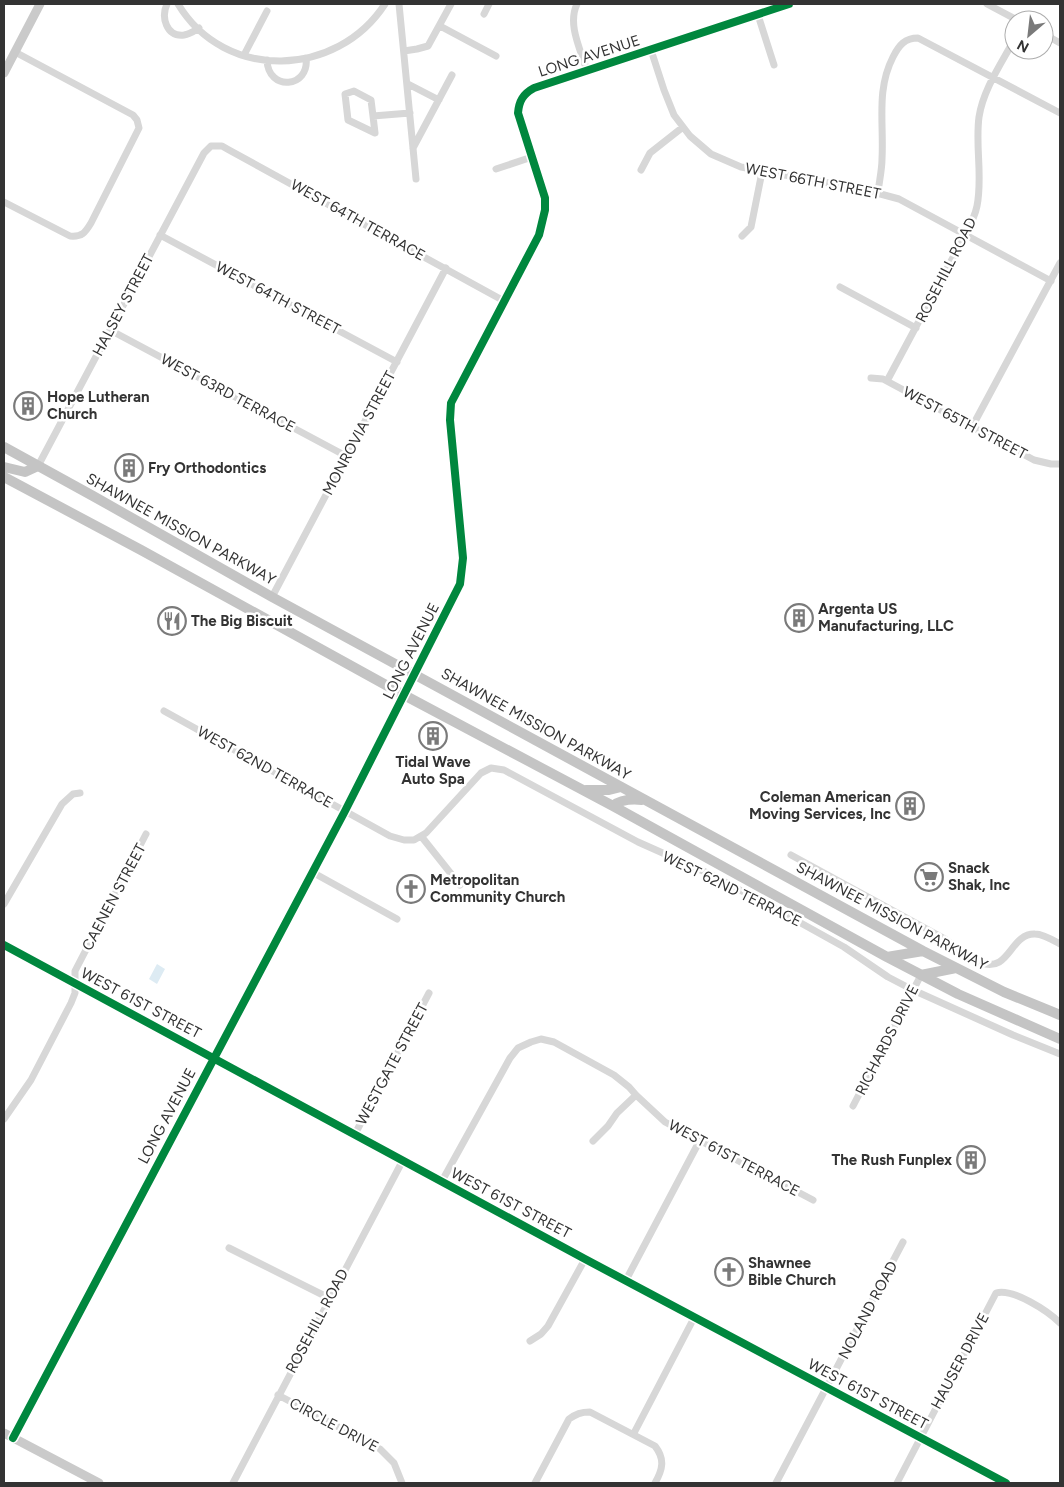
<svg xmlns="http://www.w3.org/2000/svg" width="1064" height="1487" font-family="Figtree,sans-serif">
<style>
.water{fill:#ddebf3}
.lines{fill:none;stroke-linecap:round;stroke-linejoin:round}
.minor{stroke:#d7d7d7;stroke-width:7}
.major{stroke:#cacaca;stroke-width:9}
.highway{stroke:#c4c4c4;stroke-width:10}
.cycleway-casing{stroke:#fff;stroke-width:11}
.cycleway{stroke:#00873e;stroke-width:8}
.labels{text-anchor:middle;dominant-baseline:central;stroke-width:5;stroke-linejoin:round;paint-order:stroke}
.street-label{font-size:15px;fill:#333;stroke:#fff}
.poi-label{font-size:15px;font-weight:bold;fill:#333;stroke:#fff;text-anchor:start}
</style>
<rect width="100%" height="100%" fill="#fff"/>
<path class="water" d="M157 964 165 969 157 984 149 979Z"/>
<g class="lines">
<path class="minor" d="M167 4C161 17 166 37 184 35 190 34 194 31 199 28
M178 4C225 82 337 78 385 4
M399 4 416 179
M577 4C567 25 581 50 587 71
M987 4 1017 20
M484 14 489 4
M758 15 774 65
M440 26 496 56
M1044 34 1060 43
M651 50 664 90 674 115 690 136 711 154 741 167 862 189 899 199 1051 281
M404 51 417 49 428 46 451 4
M244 55 267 11
M267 60C268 92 310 88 306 58
M408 84 439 100
M373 116 375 133 348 120 345 94 354 91 371 100 373 116 410 113
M413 148 452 75
M496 169 532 157
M641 170 650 153 683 127
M878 193C879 182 882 170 882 159 884 123 876 90 893 57 899 45 905 38 918 38L1060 113
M4 202 70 236C82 237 85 233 91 223L139 128 137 120 133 115 15 52
M160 235 397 362
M742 236 751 227 762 172
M840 287 916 328
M110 330 346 456
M871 378 883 379 1034 460 1051 464H1060
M887 381 965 235C970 226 975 216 977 206 983 177 975 146 979 117 983 90 1001 64 1014 40
M972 427 1060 263
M38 466 204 153 211 146H222L229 150 504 301
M272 597 446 268
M164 711 390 836 404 840H414L426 833 481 773 491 768 504 770 638 842 712 875 781 912 844 947 888 977 913 990 1013 1035 1060 1054
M421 836 460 885
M791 855 945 939C956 948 968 958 981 963 1010 973 1010 933 1035 934 1043 934 1053 940 1060 944
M312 872 397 919
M4 904 62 804 73 794 80 793
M4 945 585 1259 1006 1483
M853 1106 921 975
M4 1119 31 1080 71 1003 75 993V971L146 834
M355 1134 429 993
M593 1141 608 1126 617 1113 636 1095
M442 1181 510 1058 518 1048 531 1042 541 1039 554 1042 614 1075 629 1087 636 1095 665 1122 813 1200
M229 1248 329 1298
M626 1280 700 1140
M530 1341 541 1334 548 1326 585 1259
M278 1395 380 1449 394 1463 402 1483
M634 1433 695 1316
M13 1438 345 811 460 584 463 558 450 420 451 403 539 235 545 210V198L518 113C519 101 523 94 534 88L789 4
M233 1483 403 1160
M535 1483 569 1419C576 1414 581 1412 590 1412L655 1446C665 1459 663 1469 655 1483
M776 1483 903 1242
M897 1483 996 1293C1013 1288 1048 1311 1060 1323"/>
<path class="major" d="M4 73 40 4
M4 1433 99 1483"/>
<path class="highway" d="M4 447 93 496 272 597 923 951 1004 992 1060 1015
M4 467 25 472 38 466
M4 477 141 550 404 695 613 806 887 957 958 994 1060 1039
M586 790H609L621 787
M613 806C621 799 632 799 642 800
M887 957 923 951
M921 975 956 968"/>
<defs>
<path id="cycleway" d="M4 945 585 1259 1006 1483
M13 1438 345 811 460 584 463 558 450 420 451 403 539 235 545 210V198L518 113C519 101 523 94 534 88L789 4"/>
</defs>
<use href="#cycleway" class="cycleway-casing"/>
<use href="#cycleway" class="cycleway"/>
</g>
<defs>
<symbol id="building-ring" viewBox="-11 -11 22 22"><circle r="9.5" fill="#fff" stroke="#7a7a7a" stroke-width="1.5"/><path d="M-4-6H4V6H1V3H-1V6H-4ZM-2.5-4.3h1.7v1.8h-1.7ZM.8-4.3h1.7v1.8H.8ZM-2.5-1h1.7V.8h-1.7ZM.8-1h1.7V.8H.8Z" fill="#7a7a7a"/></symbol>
<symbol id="restaurant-ring" viewBox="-11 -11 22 22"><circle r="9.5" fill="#fff" stroke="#7a7a7a" stroke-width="1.5"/><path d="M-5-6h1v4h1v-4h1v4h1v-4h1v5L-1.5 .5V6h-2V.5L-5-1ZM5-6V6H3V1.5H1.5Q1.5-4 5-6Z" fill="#7a7a7a"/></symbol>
<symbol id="supermarket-ring" viewBox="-11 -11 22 22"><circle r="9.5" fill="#fff" stroke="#7a7a7a" stroke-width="1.5"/><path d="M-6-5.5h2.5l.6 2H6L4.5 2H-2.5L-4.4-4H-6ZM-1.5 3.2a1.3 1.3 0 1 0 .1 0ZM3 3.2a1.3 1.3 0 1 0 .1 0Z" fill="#7a7a7a"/></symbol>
<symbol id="church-ring" viewBox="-11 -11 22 22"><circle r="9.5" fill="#fff" stroke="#7a7a7a" stroke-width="1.5"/><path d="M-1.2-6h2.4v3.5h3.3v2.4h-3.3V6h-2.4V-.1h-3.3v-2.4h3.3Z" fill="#7a7a7a"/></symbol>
</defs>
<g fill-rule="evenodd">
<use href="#building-ring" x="12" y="390" width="32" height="32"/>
<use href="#building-ring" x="113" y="452" width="32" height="32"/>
<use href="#building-ring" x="783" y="602" width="32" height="32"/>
<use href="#restaurant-ring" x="156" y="605" width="32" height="32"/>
<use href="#building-ring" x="417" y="720" width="32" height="32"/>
<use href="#building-ring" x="894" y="790" width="32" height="32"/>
<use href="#supermarket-ring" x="913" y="861" width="32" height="32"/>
<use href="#church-ring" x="395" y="873" width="32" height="32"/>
<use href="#building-ring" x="955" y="1144" width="32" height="32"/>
<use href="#church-ring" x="713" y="1256" width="32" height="32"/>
</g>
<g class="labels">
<g class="street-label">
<text transform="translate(589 56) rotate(-18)">LONG AVENUE</text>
<text transform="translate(813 181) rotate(11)">WEST 66TH STREET</text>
<text transform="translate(358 220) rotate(29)">WEST 64TH TERRACE</text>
<text transform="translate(946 270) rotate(-63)">ROSEHILL ROAD</text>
<text transform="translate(278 298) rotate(28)">WEST 64TH STREET</text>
<text transform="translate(123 305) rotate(-62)">HALSEY STREET</text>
<text transform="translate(228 393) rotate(28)">WEST 63RD TERRACE</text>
<text transform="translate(965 423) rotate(28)">WEST 65TH STREET</text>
<text transform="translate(359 433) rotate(-62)">MONROVIA STREET</text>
<text transform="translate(181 529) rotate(29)">SHAWNEE MISSION PARKWAY</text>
<text transform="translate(411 651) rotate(-63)">LONG AVENUE</text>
<text transform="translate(536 724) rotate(29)">SHAWNEE MISSION PARKWAY</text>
<text transform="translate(265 767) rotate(29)">WEST 62ND TERRACE</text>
<text transform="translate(732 889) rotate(26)">WEST 62ND TERRACE</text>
<text transform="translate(114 897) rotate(-62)">CAENEN STREET</text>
<text transform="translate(892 916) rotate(28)">SHAWNEE MISSION PARKWAY</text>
<text transform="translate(141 1003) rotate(28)">WEST 61ST STREET</text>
<text transform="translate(887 1040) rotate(-63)">RICHARDS DRIVE</text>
<text transform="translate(392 1064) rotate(-62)">WESTGATE STREET</text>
<text transform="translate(167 1116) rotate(-62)">LONG AVENUE</text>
<text transform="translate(734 1158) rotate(28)">WEST 61ST TERRACE</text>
<text transform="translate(511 1203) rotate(28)">WEST 61ST STREET</text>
<text transform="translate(868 1310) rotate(-62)">NOLAND ROAD</text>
<text transform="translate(317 1321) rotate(-62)">ROSEHILL ROAD</text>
<text transform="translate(960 1361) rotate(-62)">HAUSER DRIVE</text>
<text transform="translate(868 1394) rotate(28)">WEST 61ST STREET</text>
<text transform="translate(334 1425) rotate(28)">CIRCLE DRIVE</text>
</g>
<g class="poi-label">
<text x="47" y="397">Hope Lutheran<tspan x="47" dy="17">Church</tspan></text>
<text x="148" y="468">Fry Orthodontics</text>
<text x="818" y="609">Argenta US<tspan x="818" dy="17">Manufacturing, LLC</tspan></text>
<text x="191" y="621">The Big Biscuit</text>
<text x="433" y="762" text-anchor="middle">Tidal Wave<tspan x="433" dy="17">Auto Spa</tspan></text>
<text x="891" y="797" text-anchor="end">Coleman American<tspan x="891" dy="17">Moving Services, Inc</tspan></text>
<text x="948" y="868">Snack<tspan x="948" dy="17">Shak, Inc</tspan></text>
<text x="430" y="880">Metropolitan<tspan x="430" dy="17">Community Church</tspan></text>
<text x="952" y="1160" text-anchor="end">The Rush Funplex</text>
<text x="748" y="1263">Shawnee<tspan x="748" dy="17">Bible Church</tspan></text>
</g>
</g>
<rect width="1064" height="1487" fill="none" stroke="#333333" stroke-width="10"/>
<g transform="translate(1029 35) rotate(208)"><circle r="24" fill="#ffffff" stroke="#adadad"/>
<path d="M0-4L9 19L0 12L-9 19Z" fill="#7a7a7a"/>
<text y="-8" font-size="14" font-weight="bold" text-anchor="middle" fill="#333333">N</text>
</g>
</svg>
